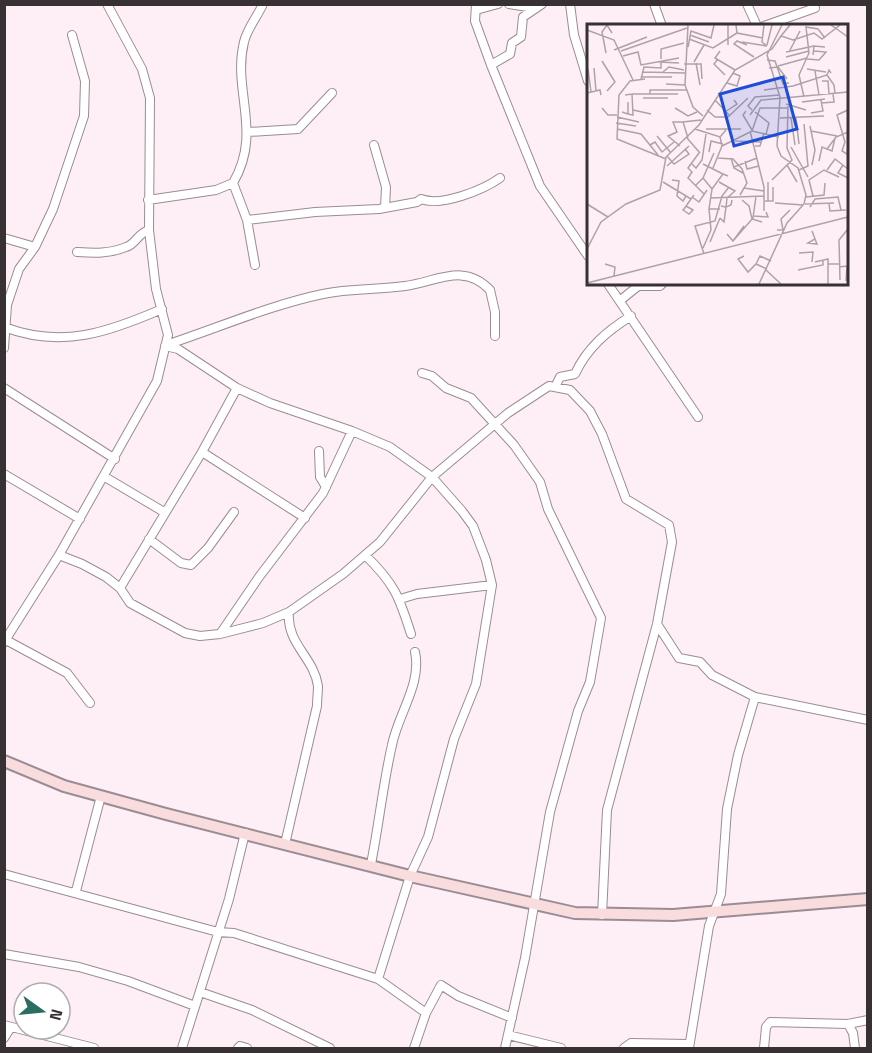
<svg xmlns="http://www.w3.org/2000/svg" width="872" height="1053" font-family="'Titillium Web',sans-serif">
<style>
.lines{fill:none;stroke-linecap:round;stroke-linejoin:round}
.street-casing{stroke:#9a8c94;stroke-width:10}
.secondary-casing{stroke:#9a8c94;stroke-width:14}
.street{stroke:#fff;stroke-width:8}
.secondary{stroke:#f9ddde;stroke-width:10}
.inset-road{fill:none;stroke:#aea2a8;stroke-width:1.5}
.view{fill:#1d4ed8;fill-opacity:0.15;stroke:#1d4ed8;stroke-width:3}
.inset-edge{fill:none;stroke:#373134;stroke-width:3}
</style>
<rect width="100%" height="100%" fill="#feeef6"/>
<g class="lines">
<defs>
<path id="street" d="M476 4 475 21 491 65 540 186 588 256
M509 4 534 8
M570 4 574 35 588 81
M654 4 662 26
M747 4 757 26
M476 10 498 4
M764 26 815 8
M491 65 510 54 512 43 521 37 523 17 542 4
M248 132 298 129 332 93
M374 145 386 187 385 208
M233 183C263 132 232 91 244 42 247 29 257 17 263 4
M148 200 216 190 233 183 247 220 255 265
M247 220 315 212 379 209 417 202 421 199C441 207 483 190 500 178
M4 238 35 247
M77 252C94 253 109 254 126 247 136 244 138 233 149 230
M608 284 698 417
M622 299 638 286H660L662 284
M4 327C62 349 109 332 162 309
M166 345C218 328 270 305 323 294 350 288 378 290 405 286 436 282 464 262 490 290L495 312V336
M165 346 178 349 237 388 270 403 352 431 390 447 432 477 462 511 473 526 486 560 492 585 476 684 454 739 428 837 410 876 378 979
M4 348 7 305 19 269 35 247 53 209 84 116 85 81 72 35
M422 373 432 376 446 388 471 398 514 445 540 482 548 509 601 618 590 682 578 711 550 812 525 958 505 1048
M555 387 560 377 575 374C587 348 607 331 631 316
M4 388 115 459
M319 451 320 477 326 487
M202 452 305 518
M4 474 80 519
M105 477 164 512
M149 539 181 563 191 565 208 548 234 512
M59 555 82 564 106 577 120 588 130 603 185 633 200 636 220 634 263 623 289 612 343 574 380 542 432 477 508 413 549 386 570 390 590 411 602 434 626 499 669 525 672 542 657 624 607 810 602 915
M365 555C394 583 399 596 411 634
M120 588 202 452 237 388
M400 599 417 594 492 585
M657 624 679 658 700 662 712 675 755 697 868 720
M220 634 259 577 323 493 352 431
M6 640 67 673 90 703
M4 642 59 555 157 381 168 335 156 289 149 230 150 98 142 69 107 4
M285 844 317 706C317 700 318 692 318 686 314 657 286 644 289 612
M371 864C379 824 383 784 392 745 398 714 422 684 415 652
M4 874 218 932 234 933 378 979 426 1013
M76 891 101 796
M4 954 79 967 128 981 195 1006
M200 992 252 1010 330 1048
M848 1024 853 1033 855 1048
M4 1025 94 1048
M508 1035 561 1048
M4 1038 11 1027
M182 1048 229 899 245 833
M238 1048 240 1046 247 1048
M414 1048 426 1013 441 985 458 996 512 1018
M624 1048 631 1043 688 1044
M689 1048 709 926 721 894 727 809 738 755 755 697
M764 1048 766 1027 770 1022 848 1024 868 1020"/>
<path id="secondary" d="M4 761 64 786 166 814 410 876 575 913 673 915 868 899"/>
</defs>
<use href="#street" class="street-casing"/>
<use href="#secondary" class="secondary-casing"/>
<use href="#street" class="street"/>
<use href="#secondary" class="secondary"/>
</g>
<g transform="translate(587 24)">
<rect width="261" height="261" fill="#feeef6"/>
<path class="inset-road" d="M101 1 98 61 106 83 116 92M149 1 150 9 176 14M177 1 175 18 180 22M203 1 194 12 206 16 227 9 235 15 253 1M244 1 261 13M0 6 27 16 46 56M103 11 122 18M102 15 126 24 150 9M155 18 180 22M141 21V1M160 21 150 17 147 20 167 33M180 21 185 1M101 23 104 7 124 14 127 1M27 26 60 13M34 27 100 4M133 27 128 34 148 46M199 28 227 22M202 28 213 7M19 29 15 8 20 1 25 9M226 31 227 22 238 23M36 32 51 28 54 41 92 34M199 33 222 27M74 35V25L97 19M131 35 127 40 138 51M220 35 232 36 239 28 227 27M180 36 188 37 196 60 202 59M15 37 28 58 20 67M72 38 92 39M107 38 117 21M109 39 113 61M97 40H114L115 55M191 42 220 34M7 44 9 67M182 44 191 43 200 55M1 45 4 68M220 45 239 48M228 47 232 71M56 48 98 49M76 48 82 43 97 46M240 51 247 61 248 70M55 53H85M54 55 57 43 74 44V38M58 55 43 57 32 71 30 115 79 135M235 57H241L242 70M140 59 150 62 153 52 146 49M79 60 98 61M177 66 206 62 240 51 242 46 244 49M0 69 13 66 14 71M45 70H91M63 70V66H100M38 71 45 70 46 91 41 90M217 73 212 51 222 29 219 3 231 5 238 14M56 74H81M128 76 143 92M215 78 238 75M234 79 247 78 246 70M199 80 219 86M15 84 21 91H30M88 84 101 92 110 88M46 86 64 90M120 86 128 93H141L161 74M165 86 161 82 168 73 192 71M159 87 156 91 165 106M35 88 41 90V78M138 88 150 80 147 76M168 88 182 99 179 110M224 89 236 87 234 76M163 91 174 76 261 68M30 93 52 98M193 94 237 92M204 94 208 121M209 94 212 120M29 99 49 102M223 102 228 126 225 141M30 105 54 110 71 131M108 105 133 113 139 106M119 105H154M163 107 177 163V187M165 107 173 84H200M224 107 250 112M70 112 84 129M100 114 113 129M101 114 96 98 114 96M148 117 174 118M63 121 68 118 75 128 87 118M93 122 81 112 90 108 86 98H96M135 122 165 107 192 113M168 122H173L177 109M204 123 221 153M240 125 249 113 261 108M122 128 124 117 136 120M112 129 101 144 105 148 101 154 117 170M260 130 255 127 258 118 250 91 261 86M80 132 87 140 102 130 98 125M131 134 146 135 155 145 160 159 153 171M144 134 147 144 156 149M158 137 160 145 172 142M232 137 235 123 245 127 248 114M105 140 109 144 115 136 119 110M116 140 136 150M200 141 210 158M256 141 251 149 261 154M80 142 102 122M147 143 170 134M126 144 135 122 133 113M212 146 221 142 217 100M240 146 248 135 261 145M116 154 125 165 122 185H133M85 156 92 157 90 172 96 177 99 172M185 156 205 136 200 124 201 80M76 158 104 175 107 171M132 158 148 167 140 174 139 183 134 182M109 161 116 154 127 129M157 164 177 167M125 165 136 150 141 152M226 172 222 156 237 146 252 153M105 173 112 178 120 166M219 173 237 171 238 159M123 174 177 172M155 176 162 182 165 195 175 198M178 177H186V163M181 177V158M188 179 216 181M0 180 21 193M218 180 247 179M242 180 243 187 259 186M99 182 106 186 102 190 96 186 97 185 104 175M223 183 228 175 251 173 254 186M167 192 181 193 179 188M133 194 137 198 139 183 144 181 145 176M190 206H196L194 195 203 186M225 207 228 215 221 219 230 220 228 215M140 210 146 217 157 202M146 217 166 194 169 172M123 218 133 194M116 224 124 206 122 185M0 225 14 198 39 180 73 166 79 133 112 101 148 46 185 25 194 12M212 229 226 228 225 238M117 230 108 202 128 197 135 172 142 163M157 232 151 235 161 248 169 240 180 245M228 238 241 235V240M18 240 28 243 27 252M169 240 173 232 184 237M252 243 260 242 259 257M179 246 194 260M211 246 236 241V236M253 256 252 216 261 205M0 259 261 193M172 260 200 199 217 180 219 171 211 144 194 132 190 122 193 73 180 31 195 1M241 260V240H252"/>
<path class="view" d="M196 53 210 105 147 122 133 70Z"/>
<rect width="261" height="261" class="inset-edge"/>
</g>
<rect width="872" height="1053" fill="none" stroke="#373134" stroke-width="12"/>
<g transform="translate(42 1011) rotate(105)"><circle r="28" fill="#ffffff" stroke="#afadae" stroke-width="1.5"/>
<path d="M0-4.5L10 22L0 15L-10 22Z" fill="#2a6e61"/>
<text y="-9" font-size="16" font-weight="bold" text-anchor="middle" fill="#373134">N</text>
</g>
</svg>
